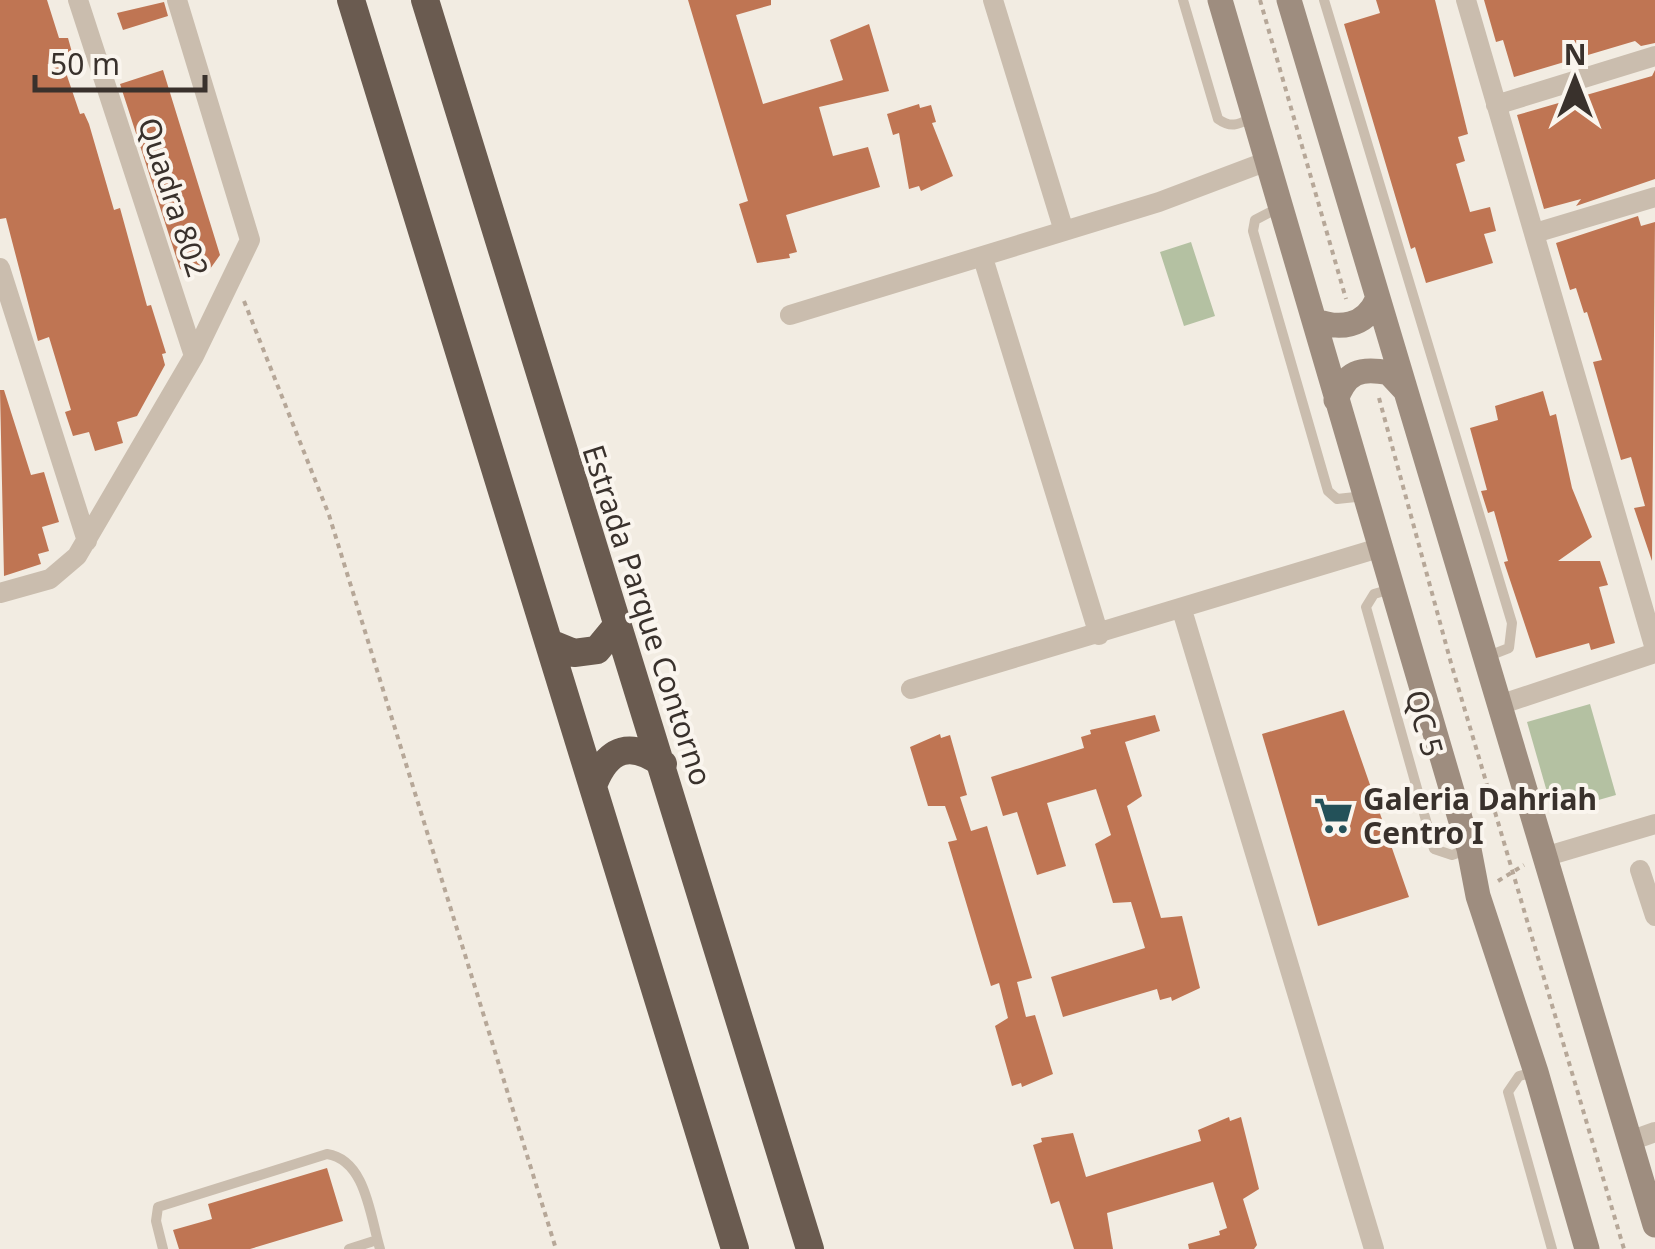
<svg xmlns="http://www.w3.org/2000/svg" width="1655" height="1249" font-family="'Noto Sans',sans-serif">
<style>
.green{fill:#b4c1a2}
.building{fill:#bf7553}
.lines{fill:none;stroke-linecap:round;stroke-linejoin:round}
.path{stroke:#b6a798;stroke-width:4;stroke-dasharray:5 5;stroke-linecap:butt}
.service{stroke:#cabdae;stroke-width:10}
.minor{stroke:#cabdae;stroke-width:20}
.secondary{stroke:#9e8d7f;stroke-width:25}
.trunk{stroke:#6a5b50;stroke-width:28}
.labels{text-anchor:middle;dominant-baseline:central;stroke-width:8;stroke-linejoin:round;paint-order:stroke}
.street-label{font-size:30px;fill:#39312c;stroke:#faf5ee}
.poi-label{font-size:30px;font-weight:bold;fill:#39312c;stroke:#faf5ee;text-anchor:start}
</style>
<rect width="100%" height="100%" fill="#f2ece2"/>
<path class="green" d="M1191 242 1215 316 1184 326 1160 252Z
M1590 704 1616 795 1553 813 1527 722Z"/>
<path class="building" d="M0 0H47L59 38H68L75 63 64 67 80 114 84 113 89 124 114 210 120 208 147 306 151 305 166 353 162 354 165 365 137 416 117 422 123 443 95 451 89 432 73 436 65 412 71 410 49 337 38 341 6 218 0 219Z
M688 0H771V5L736 15 763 104 843 80 830 40 869 24 889 91 819 107 833 156 868 147 880 187 786 215 797 252 789 254 790 258 757 263 739 204 748 201Z
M1376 0H1435L1468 134 1458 137 1465 161 1456 164 1470 212 1490 207 1496 231 1484 234 1493 263 1426 283 1415 247 1411 249 1344 24 1380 13Z
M1484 0H1655V43L1641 46 1635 41 1514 77 1503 40 1496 42Z
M164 2 168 16 123 30 117 13Z
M163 70 220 255 210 269 191 275 180 269 120 84Z
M1655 70V179L1576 206 1581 199 1544 209 1517 115 1652 76Z
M919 104 920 108 931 105 936 122 932 123 953 176 921 191 919 186 909 189 899 133 893 135 887 114Z
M1638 216 1641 226 1655 222 1652 561 1634 508 1645 506 1631 457 1621 460 1593 362 1602 360 1587 312 1584 313 1576 288 1570 290 1556 243Z
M0 390H4L31 475 44 472 59 522 42 527 49 551 38 554 41 564 4 576Z
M1543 391 1550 416 1556 414 1572 488 1592 537 1558 561H1600L1608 585 1599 587 1615 643 1591 650 1589 643 1536 658 1504 562 1508 561 1494 511 1488 513 1481 491 1487 490 1470 428 1498 420 1495 406Z
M1344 710 1409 897 1318 926 1262 734Z
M1155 715 1160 731 1125 742 1142 796 1127 806 1161 918 1182 916 1200 988 1172 1001 1171 997 1160 1000 1157 989 1063 1017 1051 977 1145 948 1131 902 1113 903 1095 844 1111 835 1096 789 1047 803 1066 866 1037 875 1017 812 1003 816 991 777 1084 748 1081 737 1091 734 1090 730Z
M940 734 941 738 950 735 967 795 960 797 971 831 987 826 1032 978 1017 982 1026 1017 1035 1015 1053 1074 1022 1087 1021 1083 1012 1086 995 1026 1008 1018 999 983 991 986 948 842 957 840 945 806H928L910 747Z
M1229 1117 1230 1121 1241 1117 1259 1189 1243 1199 1257 1245 1254 1249H1189L1188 1244 1220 1235 1219 1231 1227 1228 1213 1182 1107 1213 1113 1249H1074L1059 1201 1051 1204 1033 1145 1042 1142 1041 1138 1073 1133 1086 1177 1201 1141 1198 1130Z
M327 1168 343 1221 250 1249H179L173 1230 212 1219 208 1204Z"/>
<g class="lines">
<path class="path" d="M1260 0 1346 299
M244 301 329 515 556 1249
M1379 398 1451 663 1624 1249
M1498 881 1524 865"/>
<path class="service" d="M1183 0 1218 119C1232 129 1239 124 1253 117
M1324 0 1512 623 1509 648 1486 657
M1278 208 1255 220 1253 231 1328 491 1337 499 1365 496
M1391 589 1374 594 1366 607 1434 849 1452 855 1469 849
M1535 1072 1519 1076 1508 1092 1552 1249
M163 1249 156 1221 158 1207 327 1154C366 1160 370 1216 380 1249
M349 1249 377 1240"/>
<path class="minor" d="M78 0 194 356
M993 0 1064 231
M1466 0 1655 649
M1496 105 1655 56
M1535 233 1655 197
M983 258 1099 635
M0 268 87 541
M790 315 1159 202 1265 162
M0 593 50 579 77 556 194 356 250 240 177 0
M1182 610 1374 1249
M911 689 1379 548
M1499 705 1655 653
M1544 857 1655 824
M1640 870 1655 916
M1630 1141 1655 1132"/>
<path class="secondary" d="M1220 0 1469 849 1478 896 1536 1072 1587 1249
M1289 0 1655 1225
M1314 320C1339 330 1365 327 1377 300
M1336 400C1346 372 1360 367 1389 373L1403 388"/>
<path class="trunk" d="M351 0 735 1249
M425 0 810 1249
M552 644 574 653 597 650 616 627
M594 783C609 747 631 741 663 764"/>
</g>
<defs>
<symbol id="supermarket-bare" viewBox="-9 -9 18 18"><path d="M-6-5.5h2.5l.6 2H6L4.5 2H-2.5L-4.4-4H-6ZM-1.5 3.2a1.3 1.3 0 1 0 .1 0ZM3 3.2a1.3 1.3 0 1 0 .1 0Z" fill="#235159" stroke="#faf5ee" stroke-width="2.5" paint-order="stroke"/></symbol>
</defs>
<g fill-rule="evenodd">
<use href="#supermarket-bare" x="1306" y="788" width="55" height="55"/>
</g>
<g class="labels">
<g class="street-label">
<text transform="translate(174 197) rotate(72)">Quadra 802</text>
<text transform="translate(648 615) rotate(72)">Estrada Parque Contorno</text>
<text transform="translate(1425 723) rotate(74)">QC 5</text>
</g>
<g class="poi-label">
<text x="1363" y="798">Galeria Dahriah<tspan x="1363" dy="34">Centro I</tspan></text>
</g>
</g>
<g transform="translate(1575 80)" stroke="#faf5ee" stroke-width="8" paint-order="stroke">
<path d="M0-8L18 38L0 25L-18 38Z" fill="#39312c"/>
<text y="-15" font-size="28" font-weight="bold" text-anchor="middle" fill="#39312c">N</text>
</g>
<path d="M35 75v15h170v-15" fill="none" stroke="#39312c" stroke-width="5"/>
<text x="50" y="75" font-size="30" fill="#39312c" stroke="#faf5ee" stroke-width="8" paint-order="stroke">50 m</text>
</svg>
